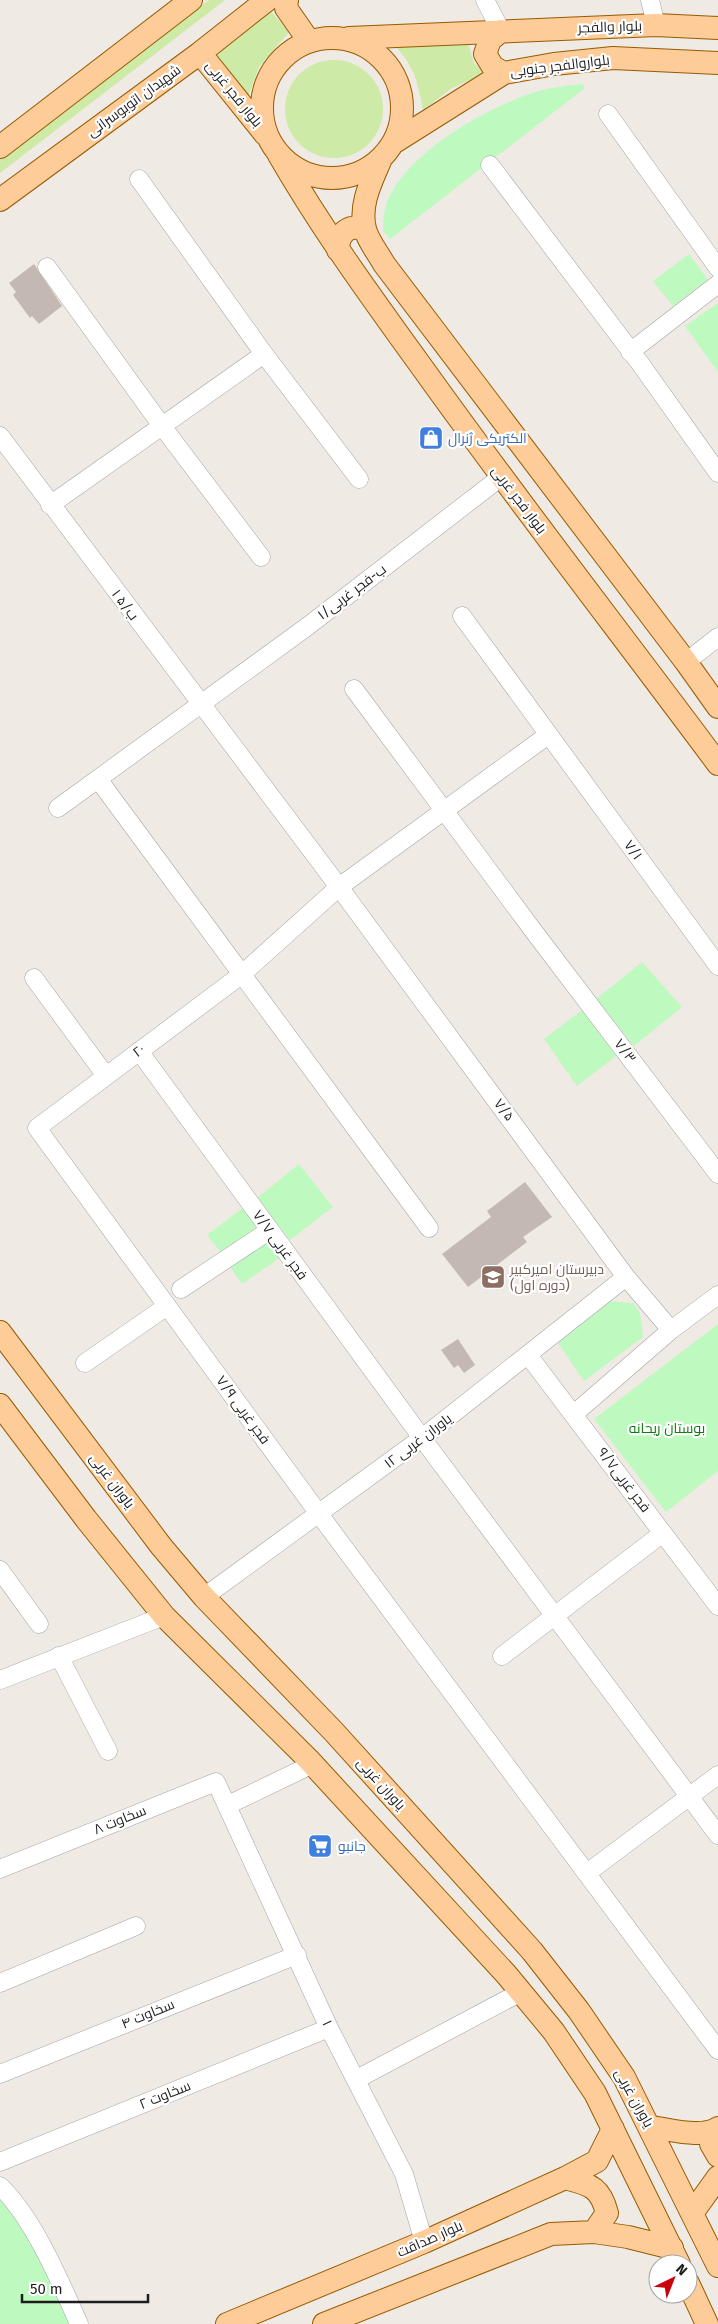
<svg xmlns="http://www.w3.org/2000/svg" width="718" height="2324" font-family="'Fira Sans',Cairo,sans-serif">
<style>
.grass{fill:#cdeaa7}
.park{fill:#befabf}
.building{fill:#c3b9b2}
.lines{fill:none;stroke-linecap:round;stroke-linejoin:round}
.minor-casing{stroke:#a4a4a4;stroke-width:19}
.major-casing{stroke:#975b00;stroke-width:24}
.minor{stroke:#fff;stroke-width:18}
.major{stroke:#fdcc99;stroke-width:22}
.labels{text-anchor:middle;dominant-baseline:central;stroke-width:4.5;stroke-linejoin:round;paint-order:stroke}
.street-label{font-size:14px;fill:#1d1d1d;stroke:#fff}
.shop-label{font-size:14px;fill:#366cbe;stroke:#fff;text-anchor:start}
.education-label{font-size:14px;fill:#785e54;stroke:#fff;text-anchor:start}
.park-label{font-size:14px;fill:#097d0c;stroke:#fff}
</style>
<rect width="100%" height="100%" fill="#efeae3"/>
<path class="grass" d="M209 0H225L0 173V157Z
M270 10 289 32 259 67 248 97 215 54Z
M384 36 467 40 474 63 485 73 452 88 423 110C417 75 411 59 384 36Z
M285 109a49 49 0 1 1 98 0a49 49 0 1 1-98 0Z"/>
<path class="park" d="M582 84 585 88 390 239 383 231C383 219 384 208 389 197 412 151 482 111 529 94 546 88 564 86 582 84Z
M689 254 708 280 673 306 653 281Z
M718 303V372L685 326Z
M642 962 682 1007 634 1046 596 999Z
M582 1010 616 1056 577 1086 544 1039Z
M299 1164 333 1207 290 1240 257 1198Z
M244 1207 259 1228 223 1255 207 1235Z
M268 1237 281 1257 242 1284 228 1264Z
M609 1301 633 1303 640 1313 643 1337 584 1381 558 1343Z
M718 1324V1471L666 1512 594 1419Z
M4 2198 45 2268 71 2324H0V2199Z"/>
<path class="building" d="M34 264 62 306 39 324 32 316 30 318 13 295 16 292 9 283Z
M525 1182 552 1217 523 1237 527 1242 468 1287 442 1254 491 1217 487 1211Z
M458 1339 475 1365 464 1373 458 1365 454 1368 441 1350Z"/>
<g class="lines">
<defs>
<path id="minor" d="M485 0 501 31
M650 0 656 25
M608 114 718 268
M490 165 642 366 718 473
M139 179 264 354 359 479
M47 267 162 426 261 557
M630 352 718 284
M0 436 339 887 626 1277 671 1330
M50 505 264 354
M462 616 718 966
M686 662 718 637
M354 689 532 929 718 1174
M548 735 339 887 241 975 37 1128 319 1514 718 2050
M98 779 429 1228
M58 808 308 626 501 477
M34 978 106 1076
M139 1051 422 1438 718 1835
M181 1289 270 1230
M528 1355 718 1606
M85 1363 167 1306
M574 1414 671 1330 718 1295
M0 1570 39 1624
M204 1597 422 1438 626 1277
M59 1656 108 1751
M502 1656 663 1533
M0 1680 164 1616
M228 1805 313 1764
M0 1869 216 1782 329 2028 404 2174 424 2242
M587 1873 718 1775
M0 1983 136 1926
M0 2074 297 1955
M357 2079 521 1992
M0 2162 329 2028
M0 2186C34 2219 60 2281 79 2324"/>
<path id="major" d="M287 0 286 8 309 41
M501 31 490 40 485 54 493 67 504 73
M262 108a70 70 0 1 1 140 0a70 70 0 1 1-140 0Z
M349 38 656 25 718 28
M200 53 265 134
M393 143 504 73 554 64 613 58 718 63
M0 147 191 0
M279 155C324 233 377 305 429 377 523 508 622 635 718 764
M380 161C371 182 359 205 365 229 368 241 378 253 384 264L686 662 718 707
M0 200 200 53 267 0
M338 250C338 233 349 223 365 230
M0 1332 161 1546 204 1597 334 1732 532 1951 579 2011 624 2077 718 2266
M0 1405 86 1519 164 1616 308 1759 506 1974 554 2032 595 2093 679 2264
M650 2127C670 2129 701 2139 718 2128
M712 2132 711 2144 718 2156
M565 2178C590 2185 600 2186 607 2213L594 2232
M693 2212 718 2177
M688 2283 707 2324
M227 2324 424 2242 565 2178 597 2161 613 2129
M324 2324 551 2234 594 2232 628 2237 672 2248"/>
</defs>
<use href="#minor" class="minor-casing"/>
<use href="#major" class="major-casing"/>
<use href="#minor" class="minor"/>
<use href="#major" class="major"/>
</g>
<defs>
<symbol id="shop-square" viewBox="-11 -11 22 22"><rect x="-9" y="-9" width="18" height="18" rx="4" fill="#3f7fe0" stroke="#fff"/><path d="M-5-2.5h2.3a2.7 3.5 0 0 1 5.4 0H5L5.5 6h-11ZM-1.5-2.5h3a1.5 2.3 0 0 0-3 0Z" fill="#fff"/></symbol>
<symbol id="school-square" viewBox="-11 -11 22 22"><rect x="-9" y="-9" width="18" height="18" rx="4" fill="#8d6e63" stroke="#fff"/><path d="M0-5L7-2L0 1L-7-2ZM-4 1L0 2.5L4 1V4Q0 6-4 4Z" fill="#fff"/></symbol>
<symbol id="supermarket-square" viewBox="-11 -11 22 22"><rect x="-9" y="-9" width="18" height="18" rx="4" fill="#3f7fe0" stroke="#fff"/><path d="M-6-5.5h2.5l.6 2H6L4.5 2H-2.5L-4.4-4H-6ZM-1.5 3.2a1.3 1.3 0 1 0 .1 0ZM3 3.2a1.3 1.3 0 1 0 .1 0Z" fill="#fff"/></symbol>
</defs>
<g fill-rule="evenodd">
<use href="#shop-square" x="417" y="424" width="28" height="28"/>
<use href="#school-square" x="479" y="1263" width="28" height="28"/>
<use href="#supermarket-square" x="306" y="1832" width="28" height="28"/>
</g>
<g class="labels">
<g class="street-label">
<text transform="translate(610 27) rotate(-2)">بلوار والفجر</text>
<text transform="translate(560 66) rotate(-7)">بلواروالفجر جنوبی</text>
<text transform="translate(234 94) rotate(51)">بلوار فجر غربی</text>
<text transform="translate(134 101) rotate(-36)">شهیدان اتوبوسرانی</text>
<text transform="translate(519 500) rotate(53)">بلوار فجر غربی</text>
<text transform="translate(352 592) rotate(-37)">۱/ب-فجر غربی</text>
<text transform="translate(125 605) rotate(53)">۱ ب/۵</text>
<text transform="translate(633 850) rotate(54)">۷/۱</text>
<text transform="translate(139 1051) rotate(-37)">۲۰</text>
<text transform="translate(625 1051) rotate(53)">۷/۳</text>
<text transform="translate(504 1110) rotate(53)">۷/۵</text>
<text transform="translate(280 1245) rotate(54)">۷/۷ فجر غربی</text>
<text transform="translate(243 1410) rotate(54)">۷/۹ فجر غربی</text>
<text transform="translate(418 1441) rotate(-37)">۱۲ یاوران غربی</text>
<text transform="translate(624 1480) rotate(53)">فجر غربی۹/۷</text>
<text transform="translate(112 1481) rotate(53)">یاوران غربی</text>
<text transform="translate(381 1784) rotate(48)">یاوران غربی</text>
<text transform="translate(120 1820) rotate(-22)">سخاوت ۸</text>
<text transform="translate(148 2014) rotate(-22)">سخاوت ۴</text>
<text transform="translate(327 2023) rotate(65)">۱</text>
<text transform="translate(165 2095) rotate(-22)">سخاوت ۲</text>
<text transform="translate(634 2098) rotate(61)">یاوران غربی</text>
<text transform="translate(430 2239) rotate(-24)">بلوار صداقت</text>
</g>
<g class="shop-label">
<text x="448" y="438">الکتریکی ژنرال</text>
<text x="338" y="1846">جانبو</text>
</g>
<g class="education-label">
<text x="510" y="1269">دبیرستان امیرکبیر<tspan x="510" dy="16">(دوره اول)</tspan></text>
</g>
<g class="park-label">
<text x="667" y="1428">بوستان ریحانه</text>
</g>
</g>
<g transform="translate(673 2279) rotate(43)"><circle r="24" fill="#ffffff" stroke="#a5a5a5"/>
<path d="M0-4L9 19L0 12L-9 19Z" fill="#cb000d"/>
<text y="-8" font-size="14" font-weight="bold" text-anchor="middle" fill="#1d1d1d">N</text>
</g>
<path d="M22 2294v8h126v-8" fill="none" stroke="#1d1d1d" stroke-width="2.5"/>
<text x="30" y="2294" font-size="15" fill="#1d1d1d" stroke="#ffffff" stroke-width="4" paint-order="stroke">50 m</text>
</svg>
